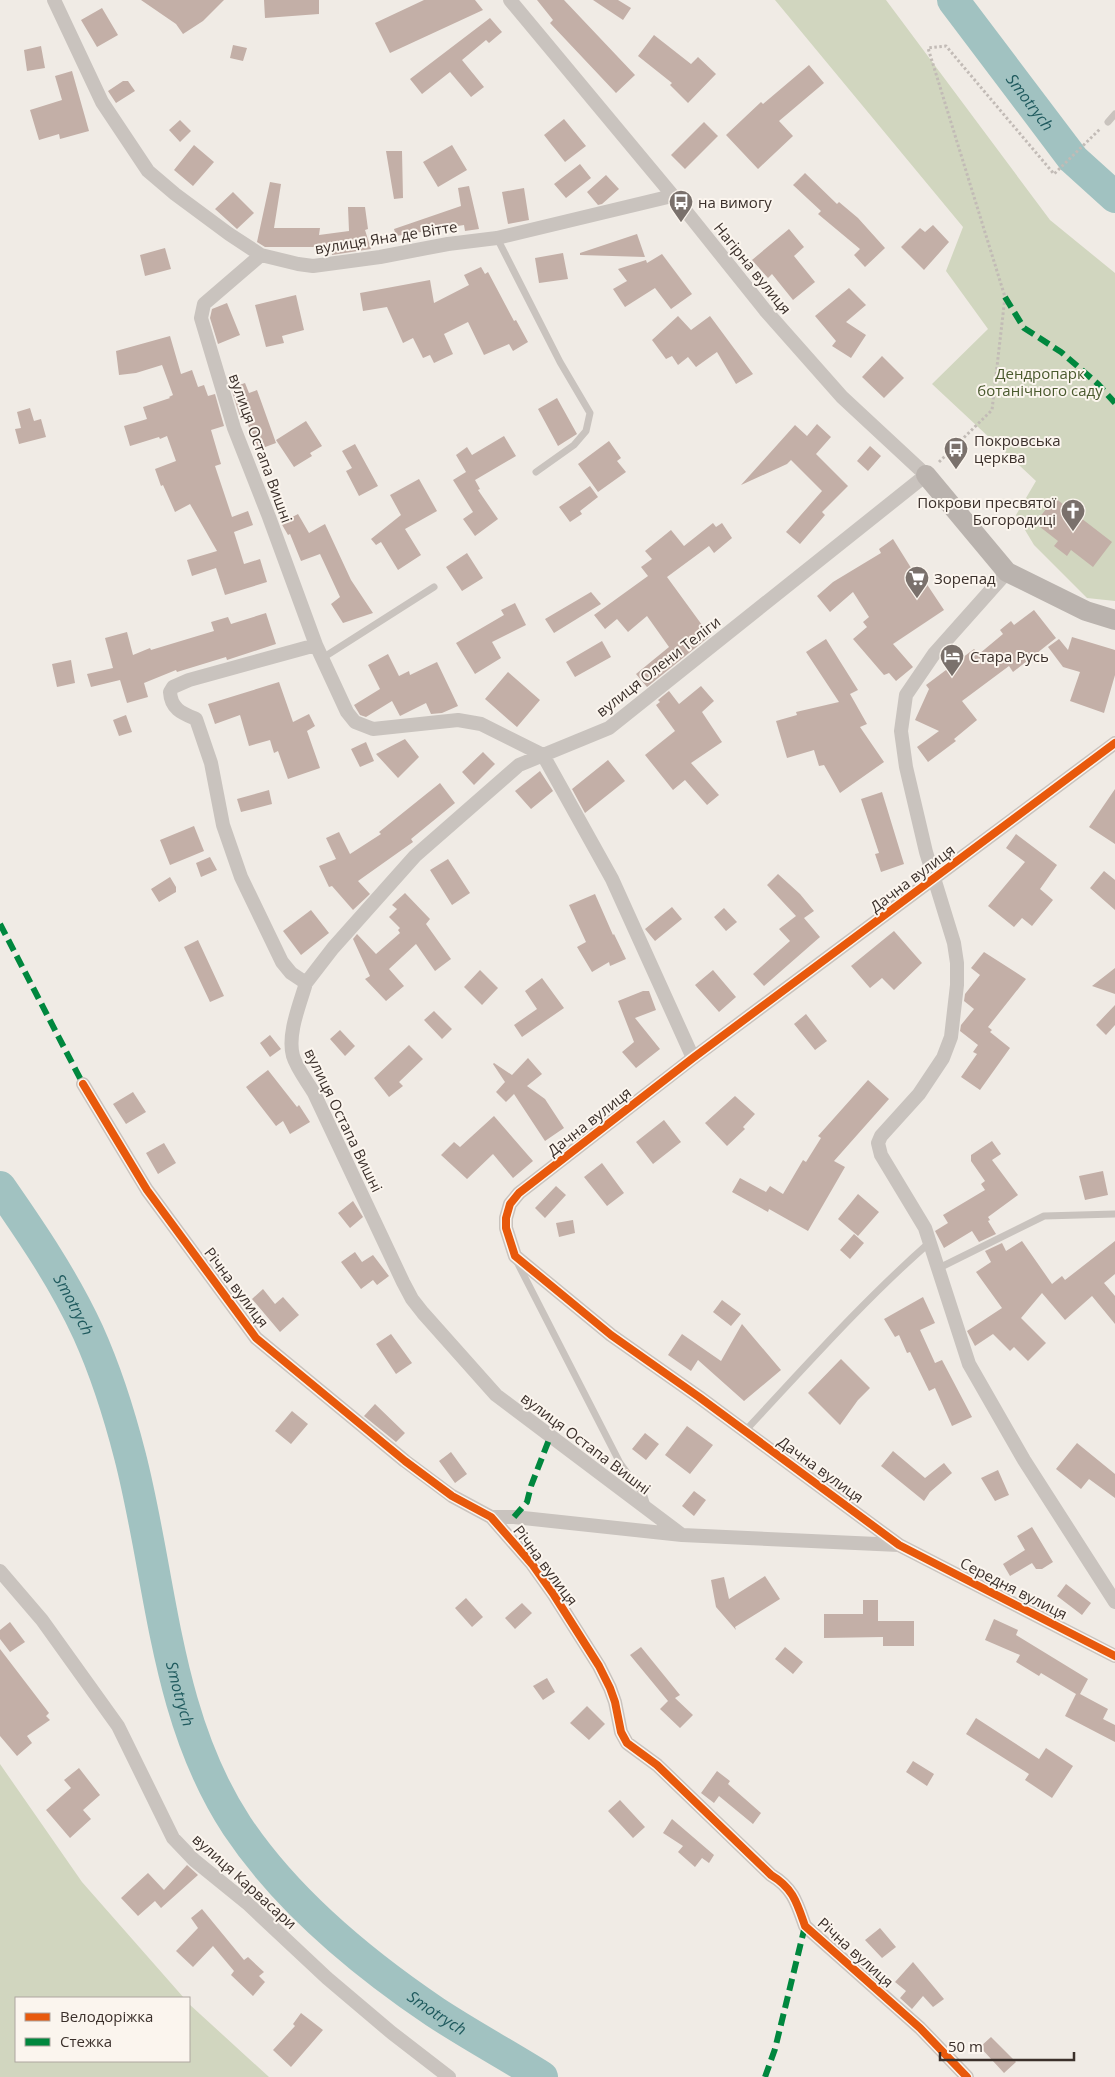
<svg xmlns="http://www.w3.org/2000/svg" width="1115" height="2077" font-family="'Open Sans',sans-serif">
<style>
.green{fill:#d1d6bf}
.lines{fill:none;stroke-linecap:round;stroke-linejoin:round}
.river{stroke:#a1c2c1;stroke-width:32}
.building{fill:#c3afa7}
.path{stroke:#c2bbb6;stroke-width:3;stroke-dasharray:2.5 2.5;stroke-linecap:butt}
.lane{stroke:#c9c3be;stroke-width:7}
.street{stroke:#c9c3be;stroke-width:14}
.secondary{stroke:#bab3ae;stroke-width:20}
.quiet{stroke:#00873e;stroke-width:6;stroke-dasharray:12 6;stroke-linecap:butt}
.cycleway-casing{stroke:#fbf5ee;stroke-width:11}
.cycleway{stroke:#e8590c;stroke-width:8}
.labels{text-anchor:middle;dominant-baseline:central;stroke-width:4;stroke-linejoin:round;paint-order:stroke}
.poi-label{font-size:15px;fill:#3b302b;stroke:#fbf5ee;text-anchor:start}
.street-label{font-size:15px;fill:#3b302b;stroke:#fbf5ee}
.park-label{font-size:15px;fill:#4a5a2e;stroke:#fbf5ee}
.water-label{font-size:16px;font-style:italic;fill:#1f5a5e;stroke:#fbf5ee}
</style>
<rect width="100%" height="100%" fill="#f0ebe5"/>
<path class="green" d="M775 0H886L1050 220 1115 273V601L1087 598 1034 545 1016 515 1036 481 932 384 988 329 946 271 963 227Z
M0 1764 82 1882 184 1998H16V2061H189V2004L269 2077H0Z"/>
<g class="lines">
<g class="river">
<path id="s1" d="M953 0 1073 159 1115 197"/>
<path id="s2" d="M0 1187C32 1233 64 1280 88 1332 106 1372 119 1413 130 1456 162 1580 164 1715 237 1826 287 1901 361 1962 435 2012 470 2035 507 2055 542 2077"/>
</g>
</g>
<path class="building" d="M141 0H224L203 21 183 34 176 24Z
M264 0H319V14L265 18Z
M424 0H475L483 10 390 53 375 23Z
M537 0H564L635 75 616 93 550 23 553 20Z
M593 0H618L631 8 623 20Z
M102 8 118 35 97 47 81 20Z
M490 18 502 32 489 43 486 40 462 60 484 87 471 97 450 72 422 94 410 79Z
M654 35 691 64 698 57 716 74 688 103 670 85 672 83 638 56Z
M233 45 247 48 243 61 230 58Z
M41 46 45 68 27 71 24 50Z
M809 65 824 83 779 121 793 136 758 169 726 135 761 102 763 104Z
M72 71 89 131 60 139 59 134 39 140 30 110 62 100 55 76Z
M123 81H128L135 91 116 103 108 91Z
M564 119 586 146 565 162 544 135Z
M180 120 191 131 180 142 169 130Z
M704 122 718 136 685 169 671 155Z
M194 145 214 162 193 186 174 170Z
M452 145 467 170 438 187 423 162Z
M386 151H402L403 198 394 199Z
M580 164 591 178 566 198 554 184Z
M805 173 837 204 839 202 858 218 885 248 865 267 854 255 860 249 818 214 821 211 793 185Z
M606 175 619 189 602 204 598 205 587 192Z
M270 182 281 184 274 228H320L319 235 349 231 348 207H365L368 229 365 230 371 249 332 255 331 247H265L257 242Z
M469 186 479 229 465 231 464 225 396 236 394 229 461 206 458 188Z
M524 188 529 220 508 224 502 192Z
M233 192 254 213 237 229 215 209Z
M933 225 949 242 924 270 901 247 920 228 925 232Z
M789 229 804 247 794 256 815 282 793 300 772 274 768 278 752 260Z
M637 234 645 257 580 255V253Z
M165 248 171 269 145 276 140 255Z
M563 253 568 279 539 283 535 258Z
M662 254 692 294 671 309 655 288 625 307 613 289 627 281 618 269 646 260 647 263Z
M481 267 485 274 488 272 514 321 516 320 528 342 513 351 509 344 484 355 468 322 444 334 453 354 434 363 430 355 423 358 413 338 403 343 387 307 363 311 360 293 430 280 434 303 469 285 464 275Z
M849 288 866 305 846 322 866 335 851 358 832 346 836 341 815 316Z
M296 295 304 330 282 336 284 343 266 347 255 305Z
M227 303 240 335 218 344 210 318 212 309Z
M678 316 691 330 710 316 753 374 736 384 717 352 696 367 688 357 678 365 672 356 666 359 652 340Z
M170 336 181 374 192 370 198 387 204 385 208 396 215 394 224 426 211 430 221 464 215 466 232 517 248 511 253 525 234 532 244 564 260 559 267 582 225 595 216 568 192 576 187 560 217 551 190 504 175 512 163 485 161 486 155 469 176 461 167 436 160 439 159 437 130 446 124 426 147 419 143 407 170 398 169 397 173 395 162 365 136 373 119 375 116 351Z
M882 356 904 378 884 398 862 377Z
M245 383 249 393 257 390 276 443 257 450 246 419 241 420 231 388Z
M557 398 577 434 558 446 538 409Z
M30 408 34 421 41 419 46 437 19 444 15 429 21 428 17 412Z
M306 421 322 446 310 453 312 456 294 467 276 440Z
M817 424 831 437 816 454 848 486 822 512 825 515 800 544 786 532 822 491 791 460 787 464 741 485 795 425 807 436Z
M504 436 516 456 475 480 480 489 478 490 498 519 475 536 463 519 473 512 453 480 466 472 456 455 467 447 472 455Z
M609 441 621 458 617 461 626 472 598 492 578 464Z
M355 444 378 486 359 496 346 471 352 468 342 451Z
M870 446 881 456 868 471 857 461Z
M419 479 437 511 405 529 421 555 398 570 381 542 376 545 371 539 401 515 390 495Z
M590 486 598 497 580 511 582 514 570 522 559 507Z
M1055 498 1112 542 1093 567 1071 550 1067 556 1054 546 1058 541 1035 523Z
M298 514 309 533 325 524 351 580 373 613 343 623 331 604 340 597 320 554 301 561 290 534 288 535 281 523Z
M713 523 716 527 722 523 732 538 714 553 709 546 667 577 710 636 647 687 636 674 669 647 647 616 628 632 617 619 605 629 594 615 648 576 641 567 652 559 645 551 671 530 684 546Z
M893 539 918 579 922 577 944 610 893 644 913 667 896 681 889 673 884 675 853 639 867 627 863 622 869 617 853 592 830 612 817 596 833 582 881 553 879 549Z
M467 553 483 578 462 591 446 567Z
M591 592 601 604 554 633 545 619Z
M515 603 526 625 492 642 501 658 475 674 456 643 504 615 501 610Z
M1034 610 1056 638 1013 672 1009 666 962 701 977 720 954 739 956 741 928 762 917 747 939 731 915 720 929 689 926 685 974 649 979 654 1003 634 1000 630 1011 621 1014 625Z
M266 613 276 644 227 660 226 657 177 672 176 670 144 683 148 697 127 703 120 680 91 687 87 674 113 668 105 638 127 632 133 655 150 648 151 650 214 631 211 622 228 617 231 624Z
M1072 637 1115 650V675L1104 713 1070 701 1080 672 1063 667 1048 647 1059 639 1068 650Z
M826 639 858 690 850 694 867 724 860 727 884 762 840 793 824 765 819 766 814 750 787 758 776 721 797 715 796 712 839 702 806 652Z
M602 641 611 657 575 677 566 662Z
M388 654 399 676 409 671 410 675 437 662 458 706 442 713 431 714 426 703 400 716 392 701 366 717 360 715 354 705 380 689 368 665Z
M71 660 75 683 57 687 52 664Z
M508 672 540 700 517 727 485 699Z
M279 682 293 722 309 714 315 726 307 731 320 768 288 779 278 751 274 753 270 740 249 746 240 715 215 724 208 704Z
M701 686 714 701 702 712 722 742 691 763 719 795 707 805 685 780 673 790 645 755 675 731 656 705 660 702 658 700 669 691 679 704Z
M126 715 132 732 119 736 113 720Z
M405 739 419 757 398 778 376 754Z
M366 742 374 761 360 767 351 749Z
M483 752 495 764 474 785 462 772Z
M608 760 625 781 585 813 572 789Z
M540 771 553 791 531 809 515 791Z
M440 783 455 803 411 839 413 842 358 881 370 894 353 910 332 886 329 887 319 866 336 859 326 838 339 832 350 854 381 834 379 832Z
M1115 789V844L1089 827Z
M269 790 272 804 241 812 237 799Z
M882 792 904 864 881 872 875 854 879 853 861 799Z
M194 826 204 851 170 865 160 840Z
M1016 834 1057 865 1040 889 1053 900 1032 926 1022 918 1014 927 988 906 1025 862 1006 848Z
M210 857 217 870 201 877 196 863Z
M448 859 470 893 452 905 430 870Z
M1104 871 1115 880V910L1090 888Z
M778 874 800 894 814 911 804 918 820 937 764 986 753 974 790 941 779 929 796 916 767 885Z
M170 877 176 887V892L159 902 151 889Z
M405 893 430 919 426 924 451 959 435 971 416 944 389 969 404 986 386 1001 365 979 370 976 353 939 357 934 376 954 400 933 398 930 400 928 389 917 397 909 392 905Z
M595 894 613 935 614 934 626 959 610 966 609 962 592 972 577 947 586 942 569 905Z
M672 907 682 919 655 941 645 929Z
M724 908 737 922 726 931 714 917Z
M311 910 329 933 301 955 283 931Z
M894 931 922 963 894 990 882 978 870 988 851 966Z
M198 940 224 996 210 1002 184 947Z
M984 952 1026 979 988 1027 992 1030 990 1032 1010 1048 980 1090 961 1077 977 1054 973 1052 978 1045 960 1031 961 1025 974 1009 964 1001 965 994 980 975 971 968Z
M1115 968V994L1092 986Z
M480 970 498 988 482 1005 464 987Z
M713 970 736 997 719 1012 695 985Z
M542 978 564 1008 522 1037 514 1025 537 1009 525 991Z
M643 991H649L656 1010 635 1018 660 1049 636 1068 622 1052 634 1042 618 1001Z
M1115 1005V1025L1106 1035 1096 1025Z
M434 1011 452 1029 442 1039 424 1020Z
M806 1014 827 1041 815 1050 794 1024Z
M340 1030 355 1046 345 1056 330 1039Z
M270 1035 281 1049 270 1057 260 1043Z
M409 1045 423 1059 399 1082 403 1086 389 1097 374 1078Z
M528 1058 542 1074 527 1086 545 1099 564 1128 545 1141 514 1094 506 1102 496 1092 505 1082 493 1064 494 1063 512 1075Z
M268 1070 297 1107 299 1105 310 1122 290 1134 283 1121 276 1126 246 1087Z
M868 1080 889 1099 834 1161 845 1167 808 1231 769 1209 768 1212 732 1192 740 1178 766 1192 770 1186 783 1194 803 1160 806 1162 821 1138 818 1136Z
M133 1092 146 1112 126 1124 113 1104Z
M735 1096 755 1114 743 1127 745 1129 727 1146 705 1123Z
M494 1116 533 1161 513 1178 493 1154 467 1179 441 1155 454 1142 460 1147Z
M664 1120 681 1142 653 1164 636 1142Z
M992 1141 1001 1154 992 1160 1018 1195 988 1217 990 1220 988 1221 996 1234 979 1242 972 1231 944 1248 935 1231 948 1223 943 1215 985 1190 981 1184 985 1181 971 1161V1155Z
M164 1143 176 1163 158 1174 146 1153Z
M602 1163 624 1193 607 1206 584 1177Z
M1103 1171 1108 1195 1085 1200 1079 1176Z
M556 1186 566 1195 545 1218 535 1208Z
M858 1194 879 1212 858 1236 838 1219Z
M353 1201 363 1217 350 1228 338 1213Z
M573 1220 575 1233 559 1237 556 1223Z
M854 1234 864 1243 850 1259 840 1250Z
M1022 1241 1052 1284 1062 1276 1065 1280 1115 1241V1274L1104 1283 1115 1296V1324L1092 1296 1065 1320 1042 1293 1021 1318 1046 1343 1028 1361 1014 1347 1010 1351 993 1334 975 1346 967 1331 1002 1308 976 1272 991 1262 985 1251 1002 1243 1006 1251Z
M355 1252 362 1262 373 1255 389 1276 377 1285 373 1280 361 1289 341 1262Z
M263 1289 275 1304 283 1297 299 1315 280 1332 252 1299Z
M923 1297 935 1323 920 1330 935 1363 942 1360 972 1417 952 1426 935 1388 929 1391 910 1352 907 1353 899 1335 895 1337 884 1319Z
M722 1300 741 1314 731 1326 713 1312Z
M742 1324 781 1370 744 1401 698 1360 691 1371 668 1355 682 1334 721 1361Z
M391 1334 412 1363 396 1374 376 1344Z
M841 1359 870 1388 858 1400 840 1425 808 1393Z
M375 1404 405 1433 396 1442 364 1416Z
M292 1411 308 1424 291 1444 275 1431Z
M687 1426 713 1445 690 1474 665 1455Z
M645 1433 659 1444 646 1460 632 1449Z
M1077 1443 1115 1474V1498L1089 1479 1081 1489 1056 1469Z
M893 1451 925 1478 944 1463 952 1473 930 1492 924 1501 881 1466Z
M451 1452 467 1474 455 1483 439 1461Z
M998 1470 1009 1495 995 1501 981 1478Z
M694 1491 706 1500 694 1516 682 1506Z
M1032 1527 1053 1562 1042 1569H1036L1032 1563 1010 1576 1003 1564 1025 1550 1017 1536Z
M765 1576 780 1599 735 1627 736 1630 716 1607 711 1580 724 1577 729 1599Z
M1066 1584 1091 1603 1082 1615 1057 1596Z
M466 1598 483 1617 472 1627 455 1608Z
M863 1600H878V1621H914V1646H883V1637L824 1638V1614H863Z
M522 1603 532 1613 515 1629 505 1618Z
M994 1619 1018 1630 1016 1635 1088 1679 1080 1694 1108 1709 1103 1719 1115 1725V1742L1065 1716 1076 1694 1041 1673 1039 1676 1016 1662 1020 1655 985 1640Z
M10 1622 25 1642 10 1652 0 1639V1630Z
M641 1647 680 1695 675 1698 693 1715 680 1728 660 1709 668 1701 630 1655Z
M785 1647 803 1662 793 1674 775 1659Z
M0 1649 49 1713 46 1716 50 1720 27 1736 32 1743 17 1756 0 1736Z
M547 1678 555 1692 543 1700 533 1686Z
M587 1706 605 1724 589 1740 570 1723Z
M976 1718 1039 1759 1046 1748 1073 1766 1052 1798 1025 1780 1029 1774 966 1734Z
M913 1761 934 1774 927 1786 906 1772Z
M79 1768 100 1795 83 1810 91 1819 70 1838 46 1810 71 1788 64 1780Z
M717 1771 730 1781 728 1784 761 1813 753 1824 719 1796 714 1803 701 1793Z
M620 1800 645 1827 633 1838 608 1811Z
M672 1819 714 1855 709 1863 702 1858 695 1867 678 1852 683 1846 663 1833Z
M187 1865 198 1875 161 1908 155 1901 138 1916 121 1898 148 1873 164 1890Z
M202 1909 244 1960 248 1957 264 1972 259 1976 265 1982 253 1996 231 1975 234 1971 213 1946 193 1967 176 1951 198 1928 191 1918Z
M880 1928 896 1947 882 1958 865 1940Z
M913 1962 944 1999 933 2007 923 1996 912 2009 900 1998 906 1991 895 1982Z
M301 2013 323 2030 291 2067 273 2050 295 2026 293 2024Z
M991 2037 1016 2062 1004 2073 980 2047Z"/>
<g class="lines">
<path class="path" d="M939 462 992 410 1005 297 928 48 946 46 1054 174 1100 129"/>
<path class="lane" d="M1108 122 1115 114
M497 238 560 362 590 413 586 431 574 445 536 472
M321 659 434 587
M517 1262 620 1463 644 1496 647 1506
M939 1268 1044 1216 1115 1214
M745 1431C805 1367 863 1301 929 1243"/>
<path class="street" d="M54 0 102 102 148 171 175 194 229 234 261 255 298 264 313 266 380 257 448 244 497 238 672 196
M261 255 204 304 201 318 234 428 269 517 316 645 347 712 355 722 373 729 458 720 481 724 543 755 612 879 693 1058
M1007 572 934 654 906 695 901 731 906 767 926 852 954 943 957 963V985L951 1037 943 1058 919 1094 881 1136 878 1143 881 1155 925 1228 969 1364 1024 1460 1115 1602
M316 645 189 680 173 687 170 692C171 709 182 713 196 719L211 763 223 825 241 877 282 962 291 973 306 983C300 1004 287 1034 293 1056 297 1069 307 1081 314 1093L403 1282 412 1299 423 1313 496 1395 682 1535
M1115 743 693 1058 519 1193 510 1204 506 1218V1228L515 1256 611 1335 699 1397 899 1545 1115 1656
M306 983 333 948 415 856 519 765 609 728 926 475 842 397 765 310 689 215 510 0
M83 1084 147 1190 256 1338 405 1461 452 1496 491 1517 532 1564 554 1595 599 1666 610 1688 615 1702 621 1732 627 1743 657 1765 771 1875C793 1888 797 1903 805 1926L920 2028 967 2077
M491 1517H514L682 1535 899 1545
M0 1571 42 1620 118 1726 173 1838 194 1860 247 1903 327 1978 392 2033 449 2077"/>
<path class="secondary" d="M926 475 1007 572 1086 611 1115 620"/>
<path class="quiet" d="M1005 297 1024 328 1061 352 1098 384 1115 403
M0 924 83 1084
M514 1517 527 1502 531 1486 550 1437
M765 2077 775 2049 805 1926"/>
<defs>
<path id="cycleway" d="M1115 743 693 1058 519 1193 510 1204 506 1218V1228L515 1256 611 1335 699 1397 899 1545 1115 1656
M83 1084 147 1190 256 1338 405 1461 452 1496 491 1517 532 1564 554 1595 599 1666 610 1688 615 1702 621 1732 627 1743 657 1765 771 1875C793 1888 797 1903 805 1926L920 2028 967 2077"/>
</defs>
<use href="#cycleway" class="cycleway-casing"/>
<use href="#cycleway" class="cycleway"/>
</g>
<defs>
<symbol id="bus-pin" viewBox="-11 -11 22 30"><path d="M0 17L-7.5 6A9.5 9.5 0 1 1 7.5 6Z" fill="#7a716c" stroke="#fbf5ee"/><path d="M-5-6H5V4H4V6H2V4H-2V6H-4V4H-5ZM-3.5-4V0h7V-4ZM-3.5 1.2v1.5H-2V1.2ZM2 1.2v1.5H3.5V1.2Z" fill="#fff"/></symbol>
<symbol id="church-pin" viewBox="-11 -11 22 30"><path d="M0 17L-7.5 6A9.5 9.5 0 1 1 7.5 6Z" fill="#7a716c" stroke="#fbf5ee"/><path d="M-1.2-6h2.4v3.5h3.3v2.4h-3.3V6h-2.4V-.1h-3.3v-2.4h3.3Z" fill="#fff"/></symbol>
<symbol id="supermarket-pin" viewBox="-11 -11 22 30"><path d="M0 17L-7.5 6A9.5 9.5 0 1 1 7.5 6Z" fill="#7a716c" stroke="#fbf5ee"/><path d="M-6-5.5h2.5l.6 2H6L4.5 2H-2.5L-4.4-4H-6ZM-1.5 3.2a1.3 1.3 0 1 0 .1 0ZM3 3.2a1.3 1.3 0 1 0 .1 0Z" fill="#fff"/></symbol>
<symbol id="hotel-pin" viewBox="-11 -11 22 30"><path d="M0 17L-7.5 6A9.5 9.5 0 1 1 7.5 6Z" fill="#7a716c" stroke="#fbf5ee"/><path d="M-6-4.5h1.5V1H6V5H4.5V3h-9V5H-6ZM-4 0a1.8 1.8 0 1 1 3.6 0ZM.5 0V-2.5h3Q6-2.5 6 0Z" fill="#fff"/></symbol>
</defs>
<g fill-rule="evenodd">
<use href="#bus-pin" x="667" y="188" width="28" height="38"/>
<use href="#bus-pin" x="942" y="435" width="28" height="38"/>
<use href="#church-pin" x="1059" y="497" width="28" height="38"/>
<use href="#supermarket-pin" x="903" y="564" width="28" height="38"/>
<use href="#hotel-pin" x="938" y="642" width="28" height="38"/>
</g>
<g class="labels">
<g class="poi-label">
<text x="698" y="202">на вимогу</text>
<text x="974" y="440">Покровська<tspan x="974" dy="17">церква</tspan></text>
<text x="1056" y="502" text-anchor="end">Покрови пресвятої<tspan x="1056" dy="17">Богородиці</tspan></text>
<text x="934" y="578">Зорепад</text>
<text x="970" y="656">Стара Русь</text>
</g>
<g class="street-label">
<text transform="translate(386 237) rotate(-9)">вулиця Яна де Вітте</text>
<text transform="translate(753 268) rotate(51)">Нагірна вулиця</text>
<text transform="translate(261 448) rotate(70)">вулиця Остапа Вишні</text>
<text transform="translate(658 666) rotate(-38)">вулиця Олени Теліги</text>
<text transform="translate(912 878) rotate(-37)">Дачна вулиця</text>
<text transform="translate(344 1120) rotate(64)">вулиця Остапа Вишні</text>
<text transform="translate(589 1121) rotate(-38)">Дачна вулиця</text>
<text transform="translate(237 1287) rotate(53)">Річна вулиця</text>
<text transform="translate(586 1443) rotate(37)">вулиця Остапа Вишні</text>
<text transform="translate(821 1469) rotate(36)">Дачна вулиця</text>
<text transform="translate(546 1565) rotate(53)">Річна вулиця</text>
<text transform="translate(1014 1588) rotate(27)">Середня вулиця</text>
<text transform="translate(245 1881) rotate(42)">вулиця Карвасари</text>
<text transform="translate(856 1952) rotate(42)">Річна вулиця</text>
</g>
<g class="park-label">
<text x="1040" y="373">Дендропарк<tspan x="1040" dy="17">ботанічного саду</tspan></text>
</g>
<g class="water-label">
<text stroke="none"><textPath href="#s1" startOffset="128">Smotrych</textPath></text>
<text stroke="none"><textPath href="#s2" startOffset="139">Smotrych</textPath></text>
<text stroke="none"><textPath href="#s2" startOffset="544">Smotrych</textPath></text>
<text stroke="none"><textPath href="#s2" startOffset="964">Smotrych</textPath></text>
</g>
</g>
<rect x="15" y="1997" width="175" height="65" fill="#fbf5ee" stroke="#aea6a0"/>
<rect x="25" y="2013" width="25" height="8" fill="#e8590c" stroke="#aea6a0"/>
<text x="60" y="2022" font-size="15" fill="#3b302b">Велодоріжка</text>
<rect x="25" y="2038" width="25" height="8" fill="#00873e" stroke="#aea6a0"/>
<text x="60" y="2047" font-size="15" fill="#3b302b">Стежка</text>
<path d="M940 2052v8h134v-8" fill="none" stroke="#3b302b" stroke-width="2.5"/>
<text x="948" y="2052" font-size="15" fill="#3b302b" stroke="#fbf5ee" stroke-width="4" paint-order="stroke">50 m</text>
</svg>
